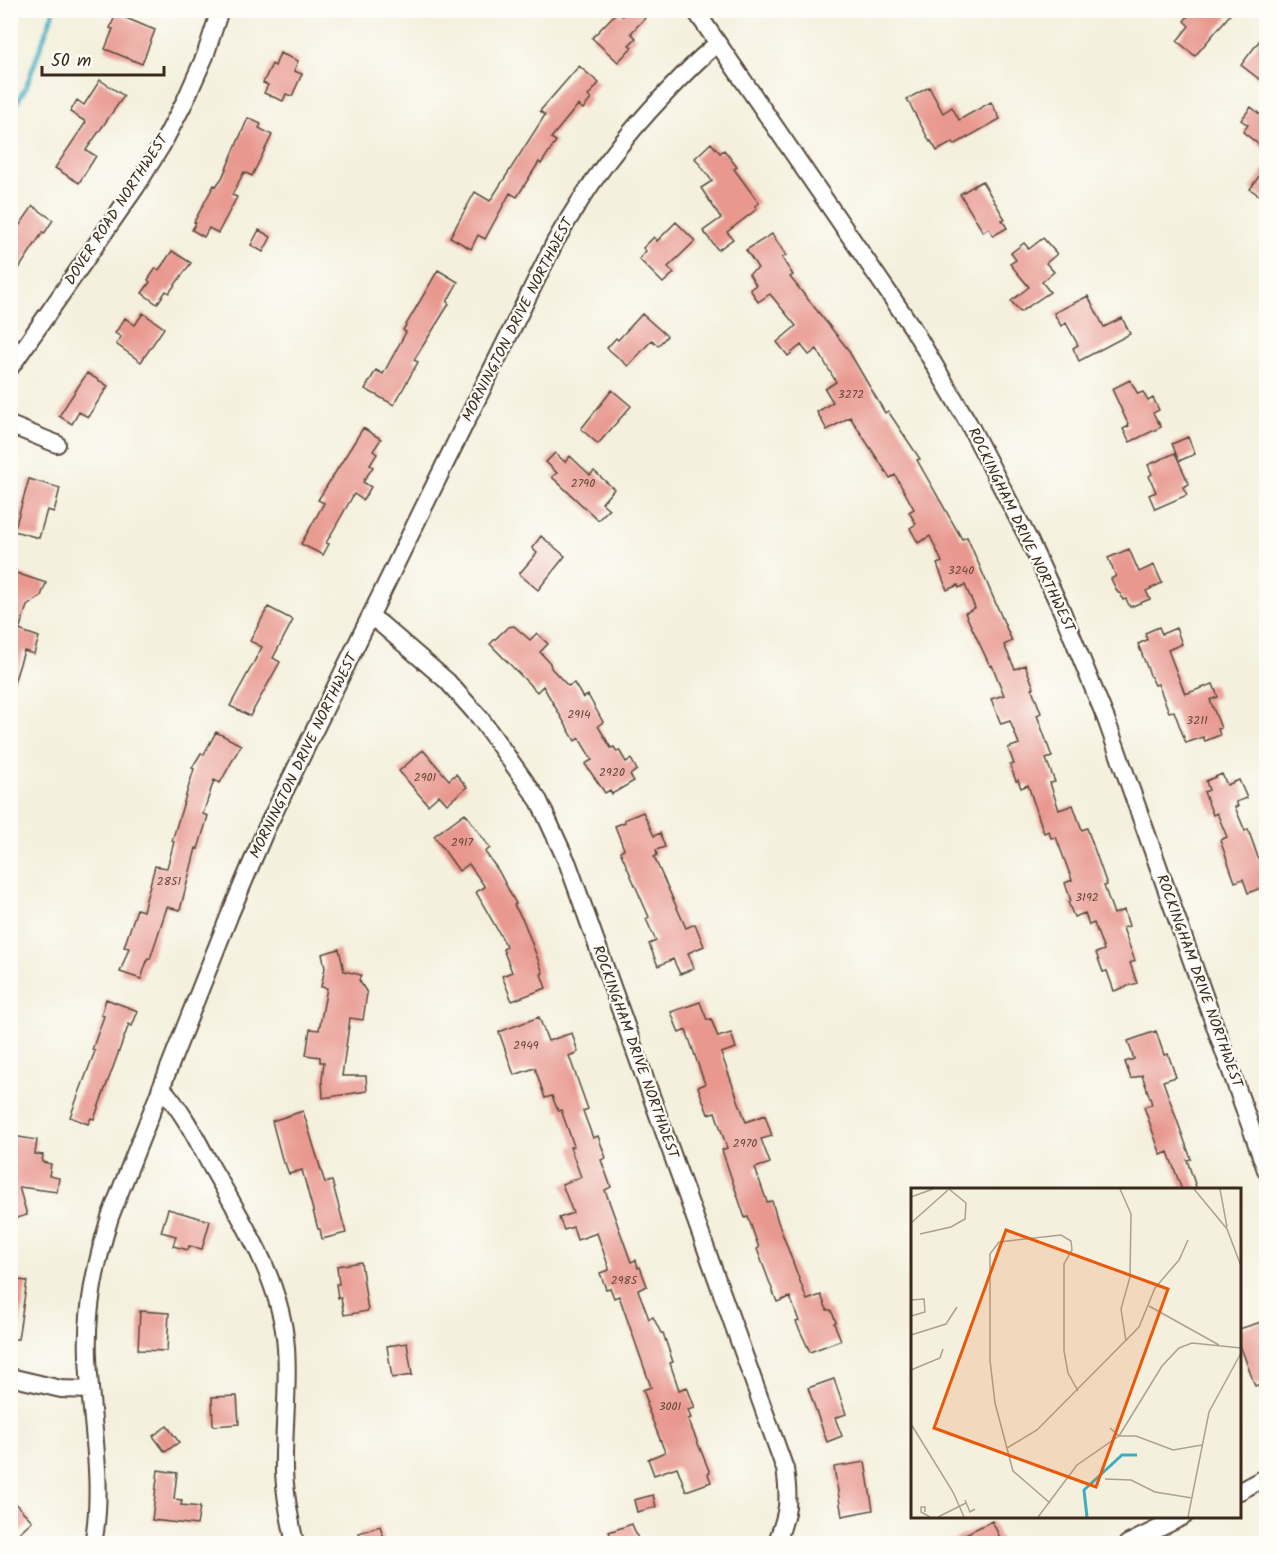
<svg xmlns="http://www.w3.org/2000/svg" width="1277" height="1554" font-family="Kalam,sans-serif">
<style>
.lines{fill:none;stroke-linecap:round;stroke-linejoin:round}
.stream{stroke:#3fadbe;stroke-width:5}
.building{fill:#e8988f}
.minor-casing{stroke:#57483b;stroke-width:20}
.minor{stroke:#fff;stroke-width:16}
.labels{text-anchor:middle;dominant-baseline:central;stroke-width:4.5;stroke-linejoin:round;paint-order:stroke}
.number-label{font-size:12px;fill:#66463a}
.street-label{font-size:15px;fill:#3b2a1e;stroke:#fdfcf7}
.inset-river{fill:none;stroke:#3fadbe;stroke-width:3}
.inset-road{fill:none;stroke:#aaa191;stroke-width:1.5}
.view{fill:#e8590c;fill-opacity:0.15;stroke:#e8590c;stroke-width:3}
.inset-edge{fill:none;stroke:#3b2a1e;stroke-width:3}
</style>
<rect width="100%" height="100%" fill="#fdfcf7"/>
<filter id="ink" filterUnits="userSpaceOnUse"><feTurbulence type="fractalNoise" baseFrequency=".0167" numOctaves="2"/><feDisplacementMap in="SourceGraphic" scale="12" xChannelSelector="R" yChannelSelector="G"/><feConvolveMatrix kernelMatrix="1 2 1 2 8 2 1 2 1" color-interpolation-filters="sRGB"/></filter>
<filter id="wash" filterUnits="userSpaceOnUse"><feTurbulence type="fractalNoise" baseFrequency=".008" numOctaves="4" result="noise"/><feDisplacementMap in="SourceGraphic" scale="24" xChannelSelector="R" yChannelSelector="G"/><feGaussianBlur stdDeviation="1.35" result="paint"/><feColorMatrix in="noise" values="0 0 0 0 0 0 0 0 0 0 0 0 0 0 0 0 0 1.4 0 .05"/><feComposite in="paint" operator="in"/></filter>
<g filter="url(#wash)">
<rect width="100%" height="100%" fill="#f4f0dd"/>
<g class="lines">
<path class="stream" d="M10 114 26 87 54 10"/>
</g>
<g id="blocks">
<path class="building" d="M627 10H637L645 18 631 33 636 38 629 45 632 47 618 62 592 38 617 12 622 16Z
M1193 10H1234L1195 56 1177 41 1189 26 1184 21Z
M116 14 155 30 142 64 105 49 113 29 110 28Z
M1266 32V70L1259 79 1241 65Z
M280 53 298 61 294 71 302 74 292 96 286 94 283 101 264 93 268 85 263 83 272 64 275 66Z
M579 66 599 83 588 96 591 99 583 109 578 105 551 138 556 141 541 164 539 162 517 197 510 193 485 239 478 235 471 249 450 237 475 192 490 201 545 115 540 111Z
M100 80 124 96 86 150 96 156 79 183 55 168 86 122 70 112 77 100 84 105Z
M929 87 943 113 952 107 959 120 991 102 1000 119 954 145 953 142 937 151 931 141 930 142 907 99Z
M1251 107 1263 117 1260 121 1266 126V150L1243 132 1248 125 1241 120Z
M248 118 261 124 259 128 272 135 252 176 244 172 232 195 237 197 218 233 209 228 204 237 192 230 196 223 194 222 214 185 216 186 222 178Z
M711 143 720 153 724 150 737 167 734 169 759 203 755 206 757 209 727 232 733 239 718 250 703 231 721 218 701 188 712 181 695 158Z
M1266 166V200L1250 189Z
M982 181 1005 219 1002 220 1007 228 993 236 989 228 983 232 960 194Z
M33 206 53 220 44 234 43 232 10 282V239Z
M676 222 695 241 668 267 674 273 663 283 639 259 646 251 643 248 654 237 657 241Z
M259 230 271 237 263 252 251 245Z
M772 234 786 255 782 258 793 275 790 277 847 348 885 413 888 411 920 459 917 460 962 539 967 537 1012 641 1004 645 1015 669 1025 665 1034 688 1032 689 1041 713 1037 715 1052 757 1046 759 1055 782 1050 783 1059 810 1073 805 1082 830 1087 828 1107 885 1104 886 1114 914 1124 910 1129 926 1123 928 1135 961 1130 963 1137 983 1114 991 1107 971 1103 972 1096 953 1104 950 1094 923 1089 925 1085 913 1074 917 1068 902 1071 901 1065 883 1072 880 1056 837 1051 838 1049 831 1044 833 1028 785 1021 788 1018 780 1016 781 1010 765 1014 764 1008 748 1019 744 1010 721 1001 724 991 699 1004 695 992 665 990 666 965 613 975 608 965 585 959 588 958 585 947 590 937 564 942 562 930 536 918 543 910 528 916 524 909 512 914 509 895 475 890 478 850 417 827 430 817 412 833 402 825 389 836 382 817 349 809 355 801 345 788 356 777 342 796 326 770 294 758 302 750 289 756 285 749 274 758 268 746 250Z
M1043 238 1057 254 1046 263 1054 272 1042 282 1050 292 1020 312 1011 301 1029 287 1010 264 1016 260 1011 253 1024 243 1029 249Z
M172 251 191 263 169 293 166 291 157 304 142 293 150 282 148 280 156 268 159 270Z
M438 270 458 282 447 302 449 304 414 360 418 362 394 405 365 389 376 370 383 374 406 332 403 330Z
M1088 296 1104 327 1122 318 1130 334 1079 361 1073 348 1078 345 1066 323 1061 326 1054 313Z
M143 313 164 328 141 362 116 344 121 337 115 333 125 318 135 325Z
M642 314 667 336 658 346 652 340 628 366 607 348 616 338 618 340Z
M87 373 108 386 88 417 79 412 72 424 59 416Z
M1130 380 1138 394 1143 392 1148 401 1153 398 1159 410 1153 413 1161 427 1130 442 1123 429 1129 426 1112 389Z
M612 390 631 406 598 444 581 429Z
M363 428 381 439 373 451 377 454 370 465 373 467 363 482 371 487 363 500 354 494 326 543 329 544 323 555 301 544 324 503 318 500Z
M1188 437 1195 454 1179 461 1172 444Z
M555 453 565 462 570 456 590 475 594 471 614 489 602 503 609 509 598 520 552 477 557 473 546 462Z
M1175 453 1189 484 1183 487 1187 495 1155 509 1149 495 1156 492 1149 476 1152 474 1148 465Z
M29 479 60 488 54 512 47 510 39 538 14 531Z
M541 536 565 556 538 590 519 574 537 553 532 548Z
M1129 549 1139 572 1154 565 1162 583 1146 591 1150 599 1130 607 1126 599 1123 600 1120 593H1118L1111 579 1116 576 1108 558Z
M10 571 46 583 41 596 27 606 19 630 39 637 34 654 24 651 13 686 10 685Z
M268 607 293 620 273 658 280 662 250 716 230 706 262 647 250 641Z
M514 626 530 640 537 633 548 644 540 652 550 663 551 668 568 686 574 683 583 698 588 695 603 722 598 726 611 748 614 747 617 752 619 750 626 762 631 759 637 770 630 775 634 781 612 794 610 790 605 793 585 764 592 760 579 738 575 741 543 686 537 692 490 644 508 627Z
M1159 627 1162 634 1176 628 1182 644 1168 650 1185 694 1213 684 1218 697 1210 700 1221 728 1218 729 1220 735 1205 741 1203 737 1186 743 1174 711 1169 712 1158 684 1155 685 1150 675 1138 644 1147 640 1145 633Z
M216 732 241 745 220 783 214 780 203 814 208 816 198 849 196 848 180 910 167 907 150 959 148 958 141 979 120 972 129 948 124 947 137 909 143 911 155 866 167 868 174 842 172 841 194 769 192 768 201 753 204 754Z
M423 750 449 780 456 774 467 787 447 804 439 795 428 805 399 771Z
M1222 774 1227 785 1239 780 1247 798 1236 802 1238 806 1235 807 1245 831 1248 829 1266 880V886L1248 893 1243 879 1235 882 1220 840 1227 837 1217 813 1213 815 1204 792 1209 790 1206 781Z
M643 812 654 836 660 833 665 847 656 850 657 855 654 857 686 928 695 924 704 946 688 953 694 968 680 974 673 959 658 966 649 944 656 941 646 919 649 917 620 851 624 849 615 826 625 822 624 820Z
M465 813 490 848 485 852 498 870 516 904 514 905 524 922 543 973 541 974 546 988 512 1001 502 976 512 972 503 949 507 947 476 892 485 887 469 864 459 871 434 836Z
M339 949 344 971 361 975 359 980 367 993 363 1020 350 1018 342 1076H366L367 1091 323 1098 322 1080 324 1062H320V1057L306 1055 310 1029 319 1030 327 988 321 987 325 968 322 954Z
M106 999 138 1011 132 1026 129 1024 94 1119 91 1118 88 1124 70 1117 95 1051 92 1050 104 1016 101 1015Z
M700 1002 707 1020 711 1019 718 1037 731 1033 736 1048 721 1053 746 1122 765 1115 772 1136 761 1139 770 1163 755 1168 767 1202 772 1201 778 1222 807 1300 821 1295 827 1310H831L836 1322 834 1323 841 1340 810 1352 796 1322 799 1321 790 1297 777 1302 757 1249 759 1248 748 1217 745 1218 722 1150 727 1148 715 1112 708 1114 698 1087 705 1084 686 1030 679 1033 671 1012Z
M539 1017 548 1041 572 1033 578 1052 569 1056 588 1109 583 1111 593 1138 598 1136 606 1158 601 1160 611 1187 605 1190 631 1262 636 1260 638 1268 640 1267 647 1286 638 1290 649 1319 653 1317 661 1333H663L673 1362 670 1363 679 1390 687 1387 695 1408 688 1410 691 1418 688 1419 710 1473 708 1474 711 1482 686 1491 677 1467 654 1475 648 1459 665 1452 646 1404 648 1403 643 1390 651 1387 619 1296 614 1298 610 1288 606 1289 600 1273 609 1270V1268L597 1233 577 1240 573 1227 564 1230 559 1218 573 1213 562 1184 581 1177 570 1147 574 1146 561 1110 558 1111 552 1096 545 1098 535 1068 514 1075 499 1032Z
M1156 1031 1164 1055 1168 1054 1176 1077 1163 1081 1191 1159 1187 1160 1197 1190H1182L1168 1152 1161 1155 1144 1107 1152 1104 1142 1075 1131 1079 1125 1062 1134 1059 1128 1041Z
M303 1111 325 1183 332 1181 346 1233 322 1239 320 1229H318L302 1170 289 1174 285 1163H283L272 1121Z
M13 1136 37 1140 35 1154 43 1155 42 1162 51 1164 49 1176 59 1178 57 1192 19 1187 27 1215 10 1220V1142H13Z
M168 1209 210 1221 202 1249 189 1246 188 1250 173 1246 176 1236 161 1232Z
M361 1262 368 1311 344 1315 341 1298H338L336 1284H339L337 1266Z
M10 1279 27 1281 18 1339H10Z
M140 1311 169 1313 167 1351 138 1350Z
M1264 1321 1266 1329V1382L1255 1386 1239 1342V1329Z
M407 1343 412 1375 392 1378 387 1346Z
M834 1379 846 1414 835 1418 842 1436 827 1442 808 1388Z
M237 1396 239 1424 213 1426 212 1397Z
M167 1426 179 1442 165 1452 153 1436Z
M865 1462 873 1510 842 1516 834 1467Z
M158 1470 177 1473 174 1499 182 1500 181 1505 200 1507 197 1525 152 1520Z
M653 1495 656 1507 637 1512 634 1500Z
M10 1498 32 1521 10 1541Z
M992 1521 1003 1544H945Z
M632 1524 640 1544H614L609 1532Z
M380 1526 386 1544H362L359 1533Z"/>
</g>
</g>
<g filter="url(#ink)">
<use href="#blocks" fill-opacity="0" stroke="#57483b" stroke-width="1.5"/>
<g class="lines">
<defs>
<path id="minor" d="M695 10 912 327 969 424 1029 540 1061 609 1106 719 1266 1170
M10 368 136 187 162 145 185 101 205 56 220 10
M10 425 57 444
M371 617 381 624 447 681 480 718 539 801 568 864 785 1469C790 1502 788 1513 776 1544
M161 1087C183 1111 197 1140 212 1168 244 1223 282 1283 286 1348 289 1389 283 1430 284 1471 285 1496 290 1520 295 1544
M10 1377 61 1389 90 1390
M1240 1491 1266 1477
M93 1544C105 1482 90 1418 88 1356 86 1308 96 1263 110 1217L230 914 266 829 440 474 555 242C589 183 620 141 667 92 683 75 699 58 717 44
M1127 1544 1184 1516"/>
</defs>
<use href="#minor" class="minor-casing"/>
<use href="#minor" class="minor"/>
</g>
</g>
<g class="labels">
<g class="number-label">
<text x="851" y="394">3272</text>
<text x="583" y="483">2790</text>
<text x="961" y="570">3240</text>
<text x="579" y="714">2914</text>
<text x="1197" y="720">3211</text>
<text x="612" y="772">2920</text>
<text x="425" y="777">2901</text>
<text x="462" y="842">2917</text>
<text x="169" y="881">2851</text>
<text x="1087" y="897">3192</text>
<text x="526" y="1045">2949</text>
<text x="745" y="1143">2970</text>
<text x="624" y="1280">2985</text>
<text x="670" y="1406">3001</text>
</g>
<g class="street-label">
<text transform="translate(117 210) rotate(-57)">DOVER ROAD NORTHWEST</text>
<text transform="translate(518 320) rotate(-63)">MORNINGTON DRIVE NORTHWEST</text>
<text transform="translate(1021 530) rotate(64)">ROCKINGHAM DRIVE NORTHWEST</text>
<text transform="translate(304 756) rotate(-64)">MORNINGTON DRIVE NORTHWEST</text>
<text transform="translate(1199 981) rotate(70)">ROCKINGHAM DRIVE NORTHWEST</text>
<text transform="translate(635 1052) rotate(70)">ROCKINGHAM DRIVE NORTHWEST</text>
</g>
</g>
<g transform="translate(911 1188)">
<rect width="330" height="330" fill="#f4f0dd"/>
<path class="inset-river" d="M176 329 173 302 211 267H226"/>
<path class="inset-road" d="M209 1 220 26 219 89 210 121 215 153M283 1 316 41 330 78M309 1 316 39M0 9 22 1M0 35 37 2M9 46 40 39 54 31 55 15 38 1M0 112 13 111 14 124 0 128M238 118 308 157M0 147 35 136 46 119M0 182 29 170 32 161M0 236 42 304 53 329M199 240 208 248 251 178 268 160 281 155 330 160M96 260 126 242 228 139 244 100 268 72 277 52M194 291 220 292 244 304 281 310M54 312 59 324 64 321M139 315 102 283 84 215 79 172V66L88 54 150 47 160 53 161 62 153 76V163L157 185 167 203M14 324V319H10V324L19 329M27 329 55 315M127 329 166 277 208 248H225L262 262 291 257M277 329 298 224 330 165"/>
<path class="view" d="M95 42 257 101 185 299 23 240Z"/>
<rect width="330" height="330" class="inset-edge"/>
</g>
<rect width="1277" height="1554" fill="none" stroke="#fdfcf7" stroke-width="36"/>
<path d="M42 66v9h122v-9" fill="none" stroke="#3b2a1e" stroke-width="3"/>
<text x="51" y="66" font-size="18" fill="#3b2a1e" stroke="#fdfcf7" stroke-width="4.5" paint-order="stroke">50 m</text>
</svg>
